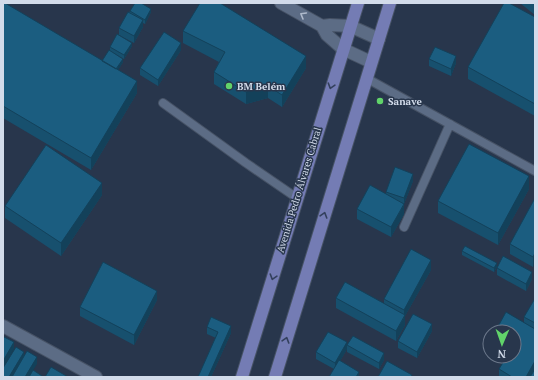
<svg xmlns="http://www.w3.org/2000/svg" width="538" height="380" font-family="'PT Serif',serif">
<style>
.lines{fill:none;stroke-linecap:round;stroke-linejoin:round}
.service-casing{stroke:#465265;stroke-width:10}
.minor-casing{stroke:#465265;stroke-width:14}
.tertiary-casing{stroke:#465265;stroke-width:14}
.primary-casing{stroke:#465265;stroke-width:14}
.service{stroke:#5c6c85;stroke-width:8}
.minor{stroke:#5c6c85;stroke-width:12}
.tertiary{stroke:#5c6c85;stroke-width:12}
.primary{stroke:#747cb4;stroke-width:12}
.wall{fill:#17506e}
.shaded-wall{fill:#13415a}
.building{fill:#1b5d80;stroke:#13415a}
.oneway{stroke:#afbacc}
.oneway2{stroke:#33405c}
.poi-dot{fill:#61d46a;stroke:#28364c;stroke-width:1.5}
.labels{text-anchor:middle;dominant-baseline:central;stroke-width:3;stroke-linejoin:round;paint-order:stroke}
.poi-label{font-size:10px;font-weight:bold;fill:#d2dbea;stroke:#28364c;text-anchor:start}
.street-label{font-size:10px;fill:#d2dbea;stroke:#28364c}
</style>
<rect width="100%" height="100%" fill="#28364c"/>
<g class="lines">
<defs>
<path id="service" d="M366 78 535 171
M163 103 246 163 297 198
M404 227 450 124"/>
<path id="minor" d="M3 326 96 377"/>
<path id="tertiary" d="M281 3 322 26 327 35 343 49 371 62
M322 26 330 25 350 26 379 39"/>
<path id="primary" d="M242 377 358 3
M275 377 390 3"/>
</defs>
<use href="#service" class="service-casing"/>
<use href="#minor" class="minor-casing"/>
<use href="#tertiary" class="tertiary-casing"/>
<use href="#primary" class="primary-casing"/>
<use href="#service" class="service"/>
<use href="#minor" class="minor"/>
<use href="#tertiary" class="tertiary"/>
<use href="#primary" class="primary"/>
</g>
<path class="wall" d="M3 3 102 61 123 62 118 70 137 93 91 170 3 118Z
M520 3H535V15Z
M130 11 151 12 145 24 143 23V27L134 43 119 35V28Z
M535 17V116L468 79V67Z
M183 31 306 68 282 107 268 98 246 104 214 84V72L219 62 183 43Z
M132 46 124 59 110 51V47Z
M181 50 158 86 140 75V68Z
M429 59 456 63 451 76 429 66Z
M413 181 404 204V214L391 237 357 219V209L386 194V192Z
M529 189 498 245 438 213V201Z
M102 195 61 256 5 218V206Z
M535 198 533 267 510 254V244Z
M462 251 497 267 494 272 462 255Z
M497 268 532 279 526 291 497 275Z
M431 270 405 316V325L396 341 336 308V298L384 303V299Z
M157 300 134 345 80 316V307Z
M535 301V377H499V369L514 356 524 323V317Z
M207 327 231 333 211 377H198L216 338 207 334Z
M432 331 417 358 398 348V341Z
M347 345 384 360 379 369 347 352Z
M347 349 340 361 359 377 334 369 316 359V352Z"/>
<path class="shaded-wall" d="M151 9V12L145 24V20Z
M143 20V27L134 43V36Z
M132 43V46L124 59V55Z
M181 43V50L158 86V80Z
M306 56V68L282 107V95Z
M456 56V63L451 76V69Z
M123 59V62L116 74V70Z
M137 81V93L91 170V158Z
M268 86V98L246 104V92Z
M413 174V181L404 204V214L391 237V227L404 205V198Z
M529 176V189L498 245V233Z
M102 183V195L61 256V243Z
M535 253V263L533 267V257Z
M431 260V270L405 316V325L396 341V331L404 318V310Z
M497 263V267L494 272V268Z
M532 272V279L526 291V284Z
M157 291V300L134 345V335Z
M432 324V331L417 358V352Z
M231 326V333L211 377H208Z
M14 342V349L3 368V361Z
M347 342V349L335 370V363Z
M24 352V359L13 377H9Z
M384 353V360L379 369V363Z
M37 357V364L29 377H25Z
M535 361V371L531 377H526Z
M359 372V377H356Z"/>
<path class="building" d="M3 3H5L137 81 91 158 3 106Z
M135 3H141L151 9 145 20 130 11Z
M200 3H220L306 56 282 95 268 86 246 92 214 72 225 52 183 31Z
M504 3H509L535 17V104L468 67Z
M128 12 143 20 134 36 119 28Z
M164 32 181 43 158 80 140 68Z
M117 34 132 43 124 55 110 47Z
M435 47 456 56 451 69 429 59Z
M109 50 123 59 116 69 102 61Z
M469 144 529 176 498 233 438 201Z
M46 145 102 183 61 243 5 206Z
M395 167 413 174 404 198 386 192Z
M370 185 404 204 391 227 357 209Z
M535 198V253L533 257 510 244Z
M465 246 497 263 494 268 462 251Z
M411 249 431 260 404 310 384 299Z
M503 256 532 272 526 284 497 268Z
M103 262 157 291 134 335 80 307Z
M345 282 405 315 396 331 336 298Z
M534 300 535 301V323L524 317Z
M506 312 535 329V361L526 377H512L499 369 507 356H514V332H495Z
M413 314 432 324 417 352 398 341Z
M211 317 231 326 208 377H198L218 332 207 327Z
M328 332 347 342 335 363 316 352Z
M353 336 384 353 379 363 347 345Z
M4 337 14 342 3 361V339Z
M16 347 24 352 9 377H3V368Z
M27 351 37 357 25 377H12Z
M339 360 359 372 356 377H329Z
M387 361 412 375 411 377H378Z
M51 367 68 377H45Z
M535 369V377H530Z
M33 370 42 376V377H29Z"/>
<defs><path id="oneway-chevron" d="M-2-3.5L2.5 0L-2 3.5" fill="none" stroke-width="1.6" stroke-linecap="round" stroke-linejoin="round"/></defs>
<use class="oneway" href="#oneway-chevron" transform="translate(303 15) rotate(-150)"/>
<g class="oneway2">
<use href="#oneway-chevron" transform="translate(331 86) rotate(107)"/>
<use href="#oneway-chevron" transform="translate(324 215) rotate(-73)"/>
<use href="#oneway-chevron" transform="translate(273 277) rotate(107)"/>
<use href="#oneway-chevron" transform="translate(286 340) rotate(-73)"/>
</g>
<g class="poi-dot">
<circle cx="229" cy="86" r="4"/>
<circle cx="380" cy="101" r="4"/>
</g>
<g class="labels">
<g class="poi-label">
<text x="237" y="86">BM Belém</text>
<text x="388" y="101">Sanave</text>
</g>
<g class="street-label">
<text transform="translate(299 190) rotate(-73)">Avenida Pedro Álvares Cabral</text>
</g>
</g>
<rect width="538" height="380" fill="none" stroke="#d2dbea" stroke-width="8"/>
<g transform="translate(502 344) rotate(182)"><circle r="19" fill="#28364c" stroke="#6c788b"/>
<path d="M0-3L7 15L0 10L-7 15Z" fill="#61d46a"/>
<text y="-6" font-size="11" font-weight="bold" text-anchor="middle" fill="#d2dbea">N</text>
</g>
</svg>
